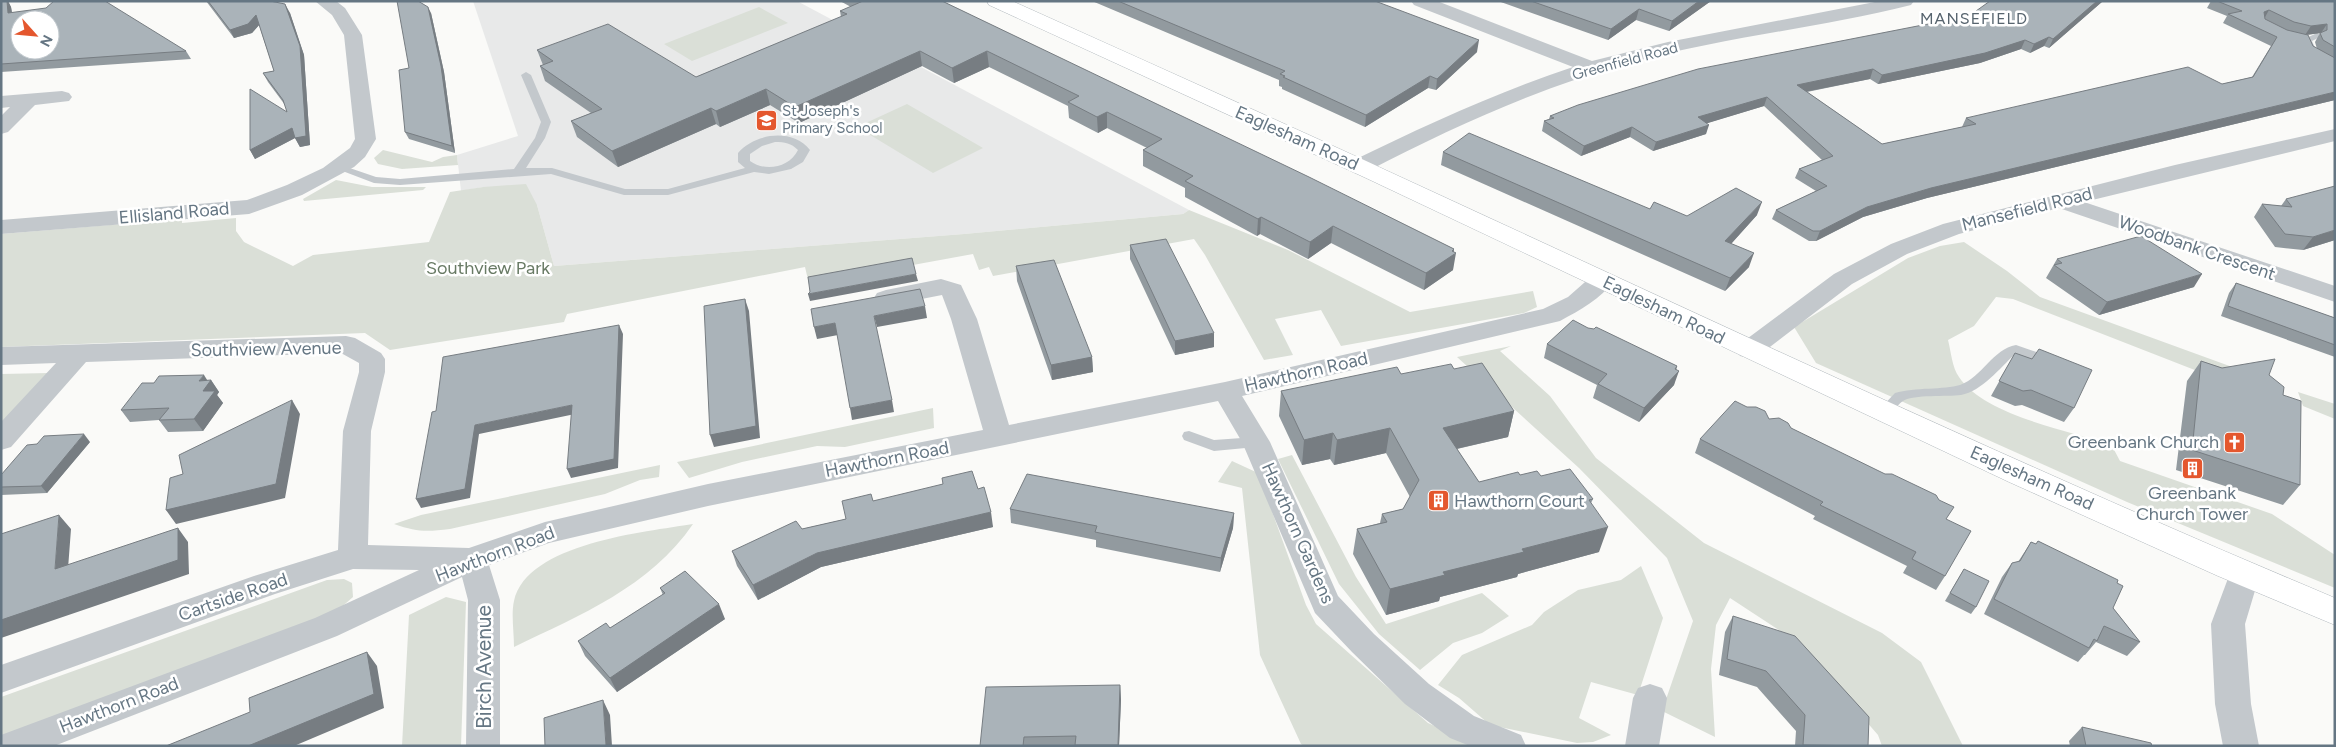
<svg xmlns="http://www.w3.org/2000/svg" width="2336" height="747" font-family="Figtree,sans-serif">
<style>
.built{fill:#e8e9e9}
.green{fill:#dadfd7}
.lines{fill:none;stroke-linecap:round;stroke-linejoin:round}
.secondary-casing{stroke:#b3babf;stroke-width:1}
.service{fill:#c3c8cc;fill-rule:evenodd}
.minor{fill:#c3c8cc;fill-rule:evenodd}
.tertiary{fill:#c3c8cc;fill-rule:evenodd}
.secondary{fill:#fff;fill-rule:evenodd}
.wall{fill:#929a9f;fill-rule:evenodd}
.shaded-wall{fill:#777d82}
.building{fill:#aab3b9;stroke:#777d82;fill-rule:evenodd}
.labels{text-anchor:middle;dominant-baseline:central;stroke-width:5;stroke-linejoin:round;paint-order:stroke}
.far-street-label{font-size:15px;fill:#657683;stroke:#fff}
.far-poi-label{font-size:15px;fill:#657683;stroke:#fff;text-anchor:start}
.far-neighbourhood-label{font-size:16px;letter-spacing:1px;fill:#57646e;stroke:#fff}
.street-label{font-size:18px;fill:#657683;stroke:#fff}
.park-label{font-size:18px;fill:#687a64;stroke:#fff}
.poi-label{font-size:18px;fill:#657683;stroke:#fff;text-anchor:end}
.near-street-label{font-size:21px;fill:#657683;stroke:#fff}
</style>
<rect width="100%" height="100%" fill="#fafaf8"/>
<path class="built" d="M473 1H797L1189 210 1183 214 964 234 554 266 537 205 483 187 461 191 457 155 518 136Z"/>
<path class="green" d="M759 7 788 23 692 61 664 44Z
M907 104 983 148 933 173 857 127Z
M383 150 432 162 443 157 457 155 458 165 402 169 378 164 374 158Z
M336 180 372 187H426L423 190 304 201 303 199Z
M526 184 537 205 554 266 964 234 1183 214 1189 210 1288 250 1410 312 1533 291 1537 307 1524 313 1341 346 1321 310 1275 319 1293 355 1264 360 1205 255 1194 239 993 276 989 267 979 270 973 254 809 284 805 267 567 314 564 322 390 350 365 333 1 347V234L182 219V223L236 218V231L244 242 293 266 313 255 429 242 450 192 483 187Z
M1964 242 2007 271 2040 297 2246 372 2205 374 2013 299 1996 297 1974 326 1948 340C1951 351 1952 368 1959 377 1984 415 2068 431 2111 444L2120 461 2272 514 2335 555V588L2127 502 1816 363 1794 327 1908 258 1940 246Z
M1511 346 1500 351 1550 396 1596 458 1704 543 1882 633 1921 662 1963 746H1882L1878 735 1797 642 1730 598 1716 625 1711 669 1715 737 1662 711 1693 621 1667 558 1579 468 1457 357Z
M49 373 1 430V374Z
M2298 392 2335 404V419L2303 406Z
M933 408 934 428 845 447 817 446 742 462 689 478 677 462Z
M1292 455 1356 577 1386 624 1482 593 1509 616 1482 633 1453 643 1420 670 1379 634 1339 584 1278 459Z
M1232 461 1258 473 1306 605 1316 624 1428 723 1479 746H1304L1301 744 1260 655 1242 488 1218 482Z
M660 465 659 477 640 480 605 494 450 529C426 532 417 532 394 524L421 515Z
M693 524C650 587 580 615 514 647 514 632 511 614 514 601 527 543 645 532 693 524Z
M1641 566 1663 618 1638 695 1591 682 1579 718 1611 735 1593 742 1577 743 1490 725 1459 698 1438 685 1462 655 1532 625 1544 612 1578 590 1621 580Z
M344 579 352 583 353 597 337 611 1 736V697L327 580Z
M446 597 466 602 461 746H402L409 615Z"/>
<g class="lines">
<defs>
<path id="secondary" d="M987 1H1012C1156 66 1300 130 1444 197 1739 333 2034 472 2335 598V625L2218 576 2009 482 1366 178 989 5Z"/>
</defs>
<use href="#secondary" class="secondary-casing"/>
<path class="service" d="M2317 33 2322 36 2312 41 2316 50 2335 62V70L2308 54 2302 40Z
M526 72 531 75 551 122 545 138 526 168H552L625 189H668L745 168 738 162V153C755 133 793 128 810 150L803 162 791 169 769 174 754 172 668 195H624L551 174 400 185 374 183 332 167 338 164 376 177 400 179 514 169 535 138 541 122 521 75ZM775 142C785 142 791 143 798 150 789 168 765 172 750 161V154L762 146Z
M2016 345 2057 359 2059 362 2052 367 2015 354C2000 368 1982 391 1961 395 1947 397 1914 394 1903 401 1894 407 1892 419 1879 415L1877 412 1895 393C1915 387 1944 390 1960 385 1982 377 1993 349 2016 345Z
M1189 431 1214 440 1256 437 1261 438 1263 442 1261 446 1256 447 1214 451 1184 440 1182 436 1184 432Z"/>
<path class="minor" d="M315 1H336L345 8 362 35 376 139 365 157 354 167 302 195 249 214 1 234V220L247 200 287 185 323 168 350 148 355 139 344 35 332 15Z
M1411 1H1437L1592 61 1668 42 1880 1H1914L1911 5C1819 28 1725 37 1633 62 1540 87 1453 127 1368 171L1360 172 1352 171 1349 166 1352 161C1424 126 1497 92 1573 67L1414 5Z
M62 91 69 93 72 97 69 101 35 105 8 132 1 134V116L10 107 1 108V96Z
M2335 129V141L2084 202 2335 286V302L2059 208 1959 234 1907 254 1852 284 1758 356 1749 358 1740 356 1736 350 1740 344 1834 274 1891 244 1943 224 2175 165Z
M1602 273 1611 275 1614 280C1601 299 1580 310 1560 321L1242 396 1270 442 1338 596 1374 634 1429 684 1474 716 1521 735 1526 746H1470L1450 738 1405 704 1352 652 1315 613 1242 442 1218 401 708 506 549 543 489 565 500 600V746H466L468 600 462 577 337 636 54 746H1V735L315 618 419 570 353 569 275 594 1 693V665L254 576 338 550 343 431 359 372V363L341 353 86 362 11 447 1 450V422L56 363 1 365V347L346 336 355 338 381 353 385 359V372L371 431 368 545 469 548 545 522 708 484 983 430 951 319 942 295 886 306 877 303 874 298 877 293 886 290 941 279 961 285 977 319 1009 425 1225 382 1543 309 1568 297 1593 275Z
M1650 684 1662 688 1667 698 1659 746H1625L1633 698 1638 688Z"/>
<path class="tertiary" d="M2244 561 2255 565 2260 574 2245 624 2251 704 2259 746H2223L2215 704 2211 624 2233 565Z"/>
<use href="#secondary" class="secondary"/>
</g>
<path class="wall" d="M1 1H8L11 7 12 12 186 51 191 59 1 72Z
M206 1H270L290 13 304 55 310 145 300 147 295 138 255 159 250 150 287 112 285 105 268 82 263 73 274 71 259 25 252 33 234 38Z
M840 1H942L1454 249 1453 270 1424 290 1331 243 1308 259 1260 234 1257 236 1185 197V188L1143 166V150L1147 148 1107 128 1098 133 1069 118 1068 106 989 67 954 83 922 66 799 123 770 105 720 127 716 124 618 167 577 137 571 121 591 113 545 81 540 66 543 65 537 50 696 77 841 17 840 11 851 7Z
M1092 1H1375L1477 52 1436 90 1428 88 1365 127 1282 89V87L1279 86V80Z
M1498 1H1711L1669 31 1636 20 1608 40Z
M2103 1 2049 48 2044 46 2030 53 2021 49 1980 63 1878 84 1870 79 1807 92 1882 144 1962 127 1966 118 2222 84 2252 77 2271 46 2223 23 2227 16 2207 8 2211 1H2335V100L1927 198 1863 217 1816 241H1809L1772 219 1776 210 1816 191 1795 178 1799 169 1822 160 1764 106 1707 123 1706 134 1653 151 1630 137 1581 156 1542 131 1544 121 1549 119 1550 116 1974 15 1976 11ZM2320 33 2315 42 2317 49 2313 46 2306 35 2321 33Z
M431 13 444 72 455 153 409 139 405 132Z
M1443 152 1650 209 1687 216 1757 215 1731 244 1749 267 1725 291 1441 165Z
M2286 199 2335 240 2303 250 2275 247 2254 217 2262 204 2281 206Z
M1130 245 1214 347 1175 355 1130 259Z
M2057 259 2194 287 2099 315 2046 278Z
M1016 266 1092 357 1093 372 1052 380 1017 281Z
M2236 283 2335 318V357L2221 316 2229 293Z
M1588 328 1677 366 1674 385 1639 422 1593 398 1597 385 1544 358 1547 344Z
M2015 353 2074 408 2064 422 2022 405 2015 406 1991 396Z
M2201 361 2222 368 2269 375 2283 395 2300 485 2283 505 2176 470 2187 381Z
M1454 369 1514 411 1508 437 1457 449 1479 482 1520 475 1541 476 1593 499 1591 503 1599 552 1518 574 1517 577 1440 597 1439 601 1386 615 1353 554 1357 529 1380 523 1382 514 1403 509 1410 497 1386 453 1334 465 1330 459 1302 465 1279 416 1281 391 1401 374Z
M211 380 219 392 217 395 223 403 203 431 168 432 159 420 130 422 121 410Z
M1769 419 1791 428 1946 519 1945 576 1936 590 1903 573 1907 566 1813 519 1815 516 1695 453 1700 439Z
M90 442 47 493 1 495V475Z
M978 489 993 527 821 567 758 600 737 566 732 551 802 529 846 519 873 501Z
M1010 509 1234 513 1233 528 1220 572 1096 547V540L1011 523Z
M2038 541 2117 583 2113 608 2140 642 2127 656 2096 642 2085 655H2084L2078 662 1984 614 2002 577 2012 563 2018 562 2031 542 2036 544Z
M1964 569 1976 607 1971 614 1945 601Z
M660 588 725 619 617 692 585 656 578 641 610 628 663 595Z
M1733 616 1868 746H1795L1796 731 1757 687 1719 675 1725 632Z
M1120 685 1121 700 1119 746H980Z
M2082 727 2152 746H2070L2069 741Z"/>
<path class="shaded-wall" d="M7 1H8L11 7 13 21 8 13Z
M1699 1H1711L1669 31 1672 21Z
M2097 1H2103L2049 48 2053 39Z
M285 4 290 13 304 55 310 145 300 147 295 138 255 159 250 150 292 128Z
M428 7 431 13 444 72 455 153 452 146Z
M1639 9 1636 20 1608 40 1611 29Z
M2269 10 2264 19V12Z
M256 15 260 24 252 33 234 38 230 30Z
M2327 24 2321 33 2305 35 2311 26Z
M2049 37 2044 46 2030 53 2034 44Z
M1479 40 1477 52 1436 90 1437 79Z
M2025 40 2021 49 1980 63 1878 84 1882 75Z
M920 51 922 66 799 123 795 107Z
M987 51 989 67 954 83 952 68Z
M1873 69 1870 79 1794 94 1797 85Z
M1430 76 1428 88 1365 127 1366 115Z
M766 89 770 105 720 127 716 111Z
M2335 92V100L1927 198 1863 217 1816 241 1820 231 1867 207 1931 188Z
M1767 97 1764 106 1695 127 1698 117Z
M711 108 716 124 618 167 612 151Z
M1107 112V128L1098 133 1097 117Z
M1709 125 1706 134 1653 151 1656 142Z
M1632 127 1630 137 1581 156 1584 146Z
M1762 202 1757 215 1721 255 1725 241Z
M1261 217 1260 234 1257 236 1258 219Z
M1333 226 1331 243 1308 259 1310 242Z
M2335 230V240L2303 250 2313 237Z
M1454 249 1453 255 1456 253 1453 270 1424 290 1426 273Z
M1754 253 1749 267 1725 291 1730 278Z
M916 274 918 281 810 301 808 294Z
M2202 274 2194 287 2099 315 2107 302Z
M745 299 749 311 760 438 714 447 710 435Z
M925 306 927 318 877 327 874 316Z
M835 323 838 335 817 339 814 327Z
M619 325 623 334 618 468 571 478 567 469Z
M1214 333V347L1175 355V341Z
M1092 357 1093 372 1052 380 1051 365Z
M1677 366 1673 377 1679 371 1674 385 1639 422 1644 408Z
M204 375 209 383 211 380 219 392 217 395 223 403 203 431 194 419 199 381Z
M292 400 300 414 285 498 176 524 166 510Z
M892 400 894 412 852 420 850 408Z
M572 405 575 414 479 434 470 498 421 508 416 499 475 425Z
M1514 411 1508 437 1438 453 1443 428Z
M1390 428 1386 453 1334 465 1337 440Z
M1333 433 1330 459 1302 465 1304 440Z
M84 434 90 442 47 493 41 486Z
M991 512 993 527 821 567 758 600 753 585 817 553Z
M1234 513 1233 528 1220 572 1221 558Z
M59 515 71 529 67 582 55 569Z
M1608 527 1599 552 1518 574 1517 577 1440 597 1439 601 1386 615 1390 589 1443 572 1522 549Z
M178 528 188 542 189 574 1 638V620Z
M719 604 725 619 617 692 610 678Z
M367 652 377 666 384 708 294 746H248Z
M1120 685 1121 700 1119 746H1118Z
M603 700 610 715 612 746H606Z"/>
<path class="building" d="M1 1H7L8 13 46 8 54 1H105L186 51 1 64ZM20 20H50V50H20Z
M208 1H270L285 4 300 46 306 136 295 138 292 128 250 150V89L287 112 283 100 263 73 274 71 256 15 248 24 230 30Z
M397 1H418L428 7 441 66 452 146 405 132 399 70 409 68Z
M863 1H942L1309 177 1454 249 1452 251 1456 253 1426 273 1333 226 1310 242 1261 217 1258 219 1185 181 1193 176 1143 150 1162 139 1107 112 1097 117 1068 102 1079 96 987 51 952 68 920 51 795 107 766 89 716 111 711 108 612 151 571 121 602 109 540 66 553 61 537 50 608 24 696 77 847 14 840 11Z
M1118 1H1375L1479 40 1437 79 1430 76 1366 115 1283 77 1285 76 1280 74 1285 71Z
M1531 1H1699L1672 21 1639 9 1611 29Z
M1990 1H2097L2053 39 2049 37 2034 44 2025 40 1985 53 1882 75 1873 69 1797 85 1882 144 1976 124 1966 118 2188 67 2222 84 2253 77 2277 37 2228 14 2242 11 2217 1H2335V47L2323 40 2320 33 2327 30V24L2311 26 2294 22 2269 10 2264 12 2265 19 2287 30 2308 35 2313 46 2335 58V92L1931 188 1867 207 1820 231H1813L1776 210 1827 186 1799 169 1833 156 1767 97 1698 117 1709 125 1656 142 1632 127 1584 146 1544 121 1554 118 1550 116 1578 105 1698 69 1984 13 1976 11Z
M1469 133 1650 209 1654 202 1687 216 1736 188 1762 202 1725 241 1754 253 1730 278 1443 152Z
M2335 186V230L2313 237 2285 234 2262 204 2292 207 2286 199Z
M2141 236 2202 274 2107 302 2054 265 2062 263 2057 259Z
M1166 239 1214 333 1175 341 1130 245Z
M912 258 916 274 808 294 810 292 808 277Z
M1054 260 1092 357 1051 365 1016 266Z
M2236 283 2335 318V345L2228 306Z
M920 289 925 306 874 316 892 400 850 408 835 323 814 327 811 309Z
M745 299 756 426 710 435 704 306Z
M1573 320 1588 328 1594 329 1596 327 1677 366 1675 369 1679 371 1644 408 1598 384 1607 374 1547 344Z
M619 325 614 459 567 469 572 405 475 425 465 489 416 499 432 412 436 411 443 357Z
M2039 349 2092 370 2074 408 2031 390 2023 391 1999 381 2015 353 2032 359Z
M2275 359 2269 375 2284 387 2283 395 2301 401 2300 485 2192 450 2201 361 2222 368Z
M1482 363 1514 411 1443 428 1479 482 1518 472 1520 475 1537 471 1541 476 1570 469 1593 499 1589 500 1608 527 1522 549 1524 552 1443 572 1445 575 1390 589 1357 529 1387 522 1382 514 1403 509 1419 480 1390 428 1337 440 1333 433 1304 440 1281 391 1397 367 1401 374 1451 364 1454 369Z
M204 375 199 381 211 380 203 391H215L194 419 159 420 169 408 121 410 142 383H154L159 376Z
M292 400 276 484 166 510 170 478 183 474 179 455Z
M1735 401 1747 407H1756L1765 411 1769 419 1779 418 1788 423 1791 428 1885 474H1892L1936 495 1939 500 1954 507 1946 519 1971 531 1945 576 1912 559 1916 552 1820 505 1823 502 1700 439Z
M84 434 41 486 1 487V475L27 445 37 444 44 436Z
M972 471 978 489 984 487 991 512 817 553 753 585 732 551 796 521 802 529 846 519 842 501 871 494 873 501 943 484 942 478Z
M1027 474 1234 513 1221 558 1095 532 1097 526 1010 509Z
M59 515 55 569 178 528V560L1 620V534Z
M2038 541 2118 580 2117 583 2123 586 2113 608 2140 642 2104 626 2097 641 2094 639 2089 648 1994 599 2012 563 2020 561 2031 542 2036 544Z
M1964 569 1989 581 1976 607 1950 593Z
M685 571 719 604 610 678 578 641 606 623 610 628 665 593 660 588Z
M1733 616 1795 636 1869 717 1868 746 1803 745 1805 715 1766 671 1727 659Z
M367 652 374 694 248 746H166L250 712 249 698Z
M1120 685 1118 745H1075L1076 736 1024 737 1023 746H980L986 687Z
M603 700 606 746H545L544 718Z
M2082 727 2151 743 2152 746H2086Z"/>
<defs>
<symbol id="school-square" viewBox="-11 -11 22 22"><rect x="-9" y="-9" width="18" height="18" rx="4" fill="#e4572e" stroke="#fff"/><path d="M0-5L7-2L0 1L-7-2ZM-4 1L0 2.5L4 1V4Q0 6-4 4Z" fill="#fff"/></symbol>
<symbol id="church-square" viewBox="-11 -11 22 22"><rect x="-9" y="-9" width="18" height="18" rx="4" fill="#e4572e" stroke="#fff"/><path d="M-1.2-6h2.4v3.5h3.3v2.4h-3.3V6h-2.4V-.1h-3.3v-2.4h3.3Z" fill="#fff"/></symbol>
<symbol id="building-square" viewBox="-11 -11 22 22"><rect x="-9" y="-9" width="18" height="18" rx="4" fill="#e4572e" stroke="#fff"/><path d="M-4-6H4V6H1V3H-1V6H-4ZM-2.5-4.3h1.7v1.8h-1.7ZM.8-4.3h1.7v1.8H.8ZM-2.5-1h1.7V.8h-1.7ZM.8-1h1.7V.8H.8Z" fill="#fff"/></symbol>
</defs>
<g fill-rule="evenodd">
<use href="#school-square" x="754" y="108" width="25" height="25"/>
<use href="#church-square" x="2222" y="430" width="25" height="25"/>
<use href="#building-square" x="2180" y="456" width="25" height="25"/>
<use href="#building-square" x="1426" y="488" width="25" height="25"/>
</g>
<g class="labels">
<g class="far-street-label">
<text transform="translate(1625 61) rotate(-15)">Greenfield Road</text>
</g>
<g class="far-poi-label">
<text x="782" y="111">St Joseph's<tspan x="782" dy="17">Primary School</tspan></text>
</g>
<g class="far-neighbourhood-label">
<text x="1974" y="18">MANSEFIELD</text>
</g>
<g class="street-label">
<text transform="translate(1297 138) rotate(24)">Eaglesham Road</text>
<text transform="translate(2027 209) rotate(-14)">Mansefield Road</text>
<text transform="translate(174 213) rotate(-5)">Ellisland Road</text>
<text transform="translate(2197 248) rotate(19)">Woodbank Crescent</text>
<text transform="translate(1664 310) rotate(26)">Eaglesham Road</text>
<text transform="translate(266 349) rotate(-1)">Southview Avenue</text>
<text transform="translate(1306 372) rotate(-13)">Hawthorn Road</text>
<text transform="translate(887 459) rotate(-11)">Hawthorn Road</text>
<text transform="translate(2032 478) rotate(24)">Eaglesham Road</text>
<text transform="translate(1298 533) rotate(66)">Hawthorn Gardens</text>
<text transform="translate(495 554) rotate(-21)">Hawthorn Road</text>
<text transform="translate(233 597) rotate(-19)">Cartside Road</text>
<text transform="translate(119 705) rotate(-21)">Hawthorn Road</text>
</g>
<g class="park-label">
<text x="488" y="268">Southview Park</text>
</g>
<g class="poi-label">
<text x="2219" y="442">Greenbank Church</text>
<text x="2192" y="493" text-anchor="middle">Greenbank<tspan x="2192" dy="21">Church Tower</tspan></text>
<text x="1454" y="501" text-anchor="start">Hawthorn Court</text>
</g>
<g class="near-street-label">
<text transform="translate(483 667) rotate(-90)">Birch Avenue</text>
</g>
</g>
<rect width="2336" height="747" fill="none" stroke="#657683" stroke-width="5"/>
<g transform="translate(35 35) rotate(117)"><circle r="24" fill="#ffffff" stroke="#c1c8cd"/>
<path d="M0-4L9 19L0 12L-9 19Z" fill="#e4572e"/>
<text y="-8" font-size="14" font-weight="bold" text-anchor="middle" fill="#657683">N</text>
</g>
</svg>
